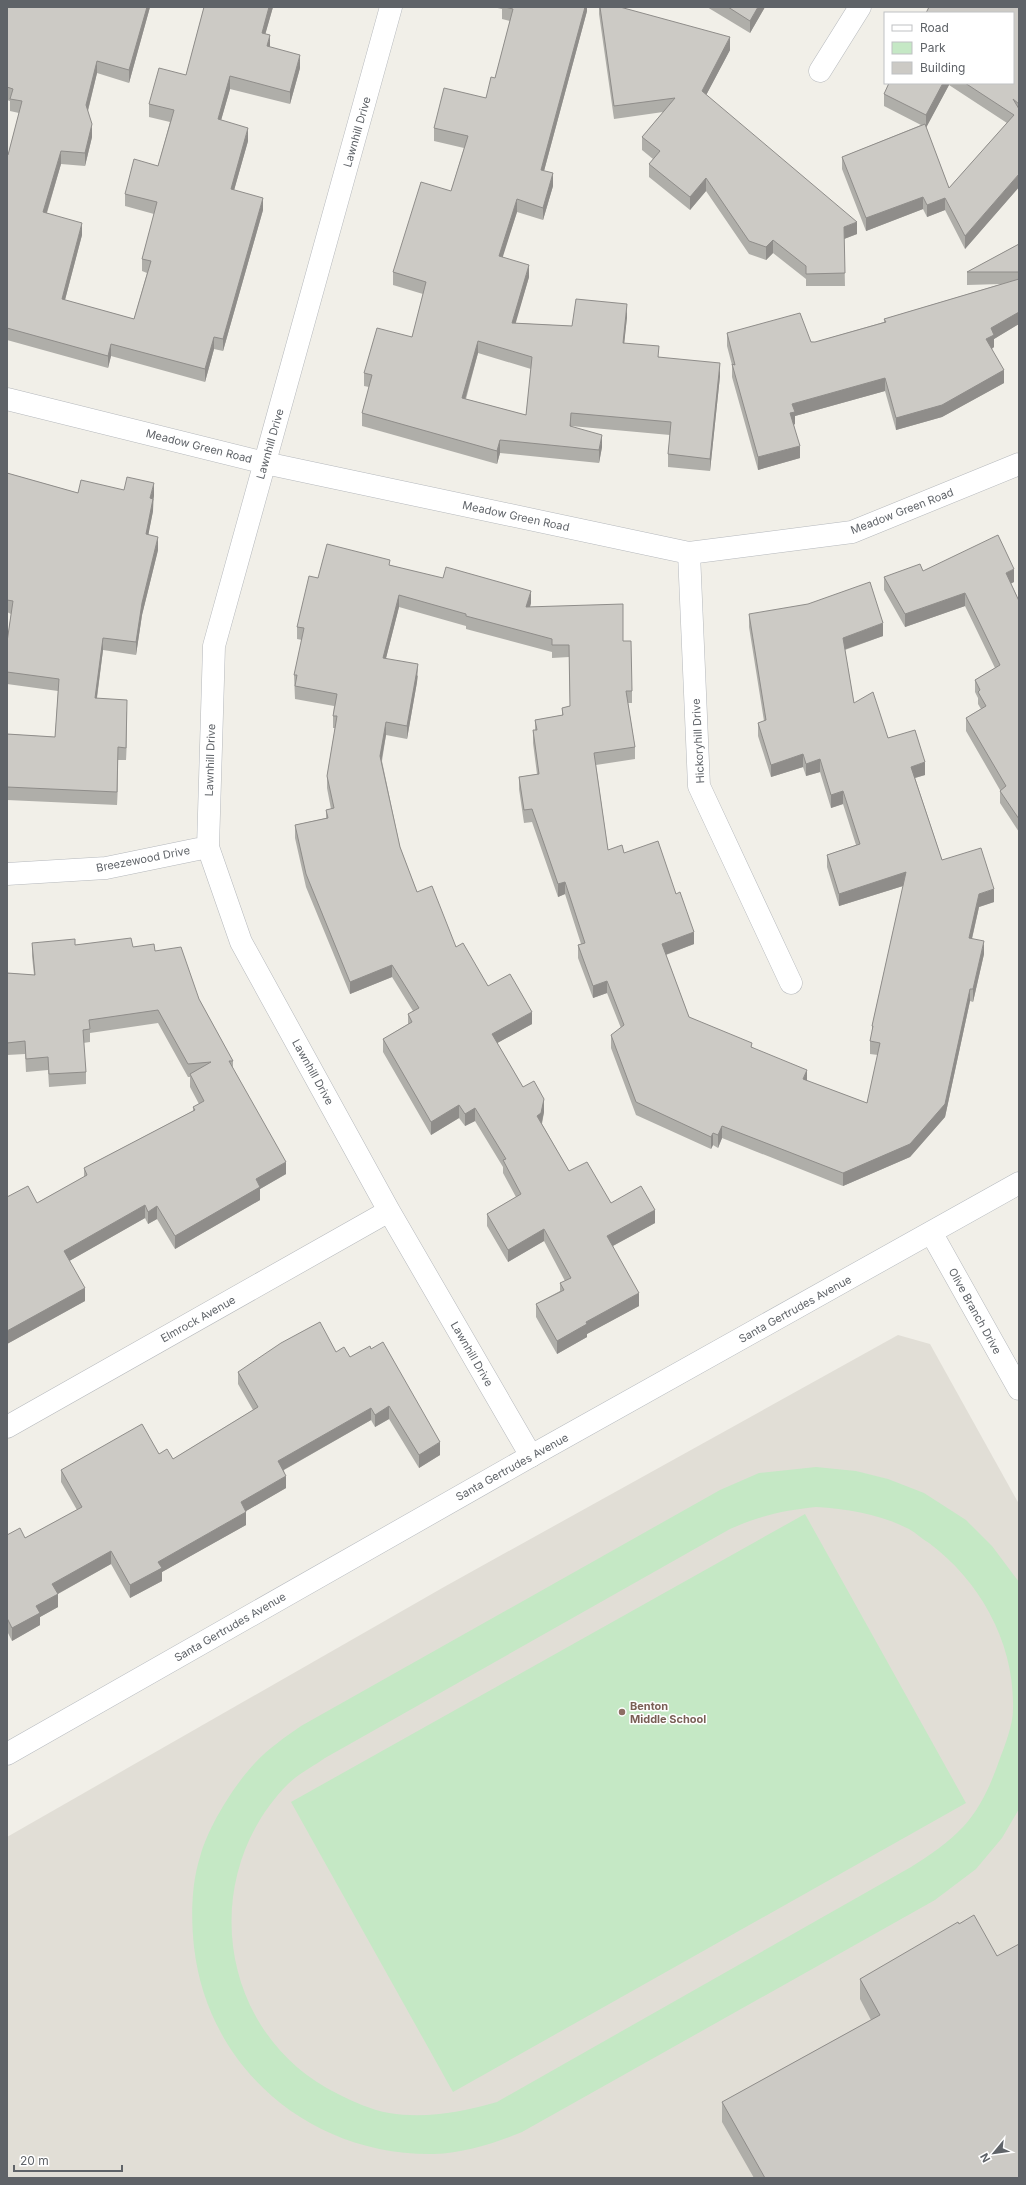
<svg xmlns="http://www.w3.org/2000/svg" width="1026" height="2185" font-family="Inter,sans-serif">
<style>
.education{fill:#e1ded6}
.green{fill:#c5e8c5;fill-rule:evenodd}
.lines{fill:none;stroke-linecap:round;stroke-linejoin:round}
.minor-casing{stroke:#b5b8bc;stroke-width:23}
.secondary-casing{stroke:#b6babf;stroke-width:23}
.minor{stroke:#fff;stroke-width:22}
.secondary{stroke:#fff;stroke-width:22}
.wall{fill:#afaea9;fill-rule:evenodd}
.shaded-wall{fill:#8f8d8a}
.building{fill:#cccac5;stroke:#8f8d8a;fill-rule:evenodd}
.education-dot{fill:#8d6e63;stroke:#fff;stroke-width:1.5}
.labels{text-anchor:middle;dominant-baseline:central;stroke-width:3;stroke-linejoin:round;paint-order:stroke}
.street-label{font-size:11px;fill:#5f6368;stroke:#fff}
.education-label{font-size:11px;font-weight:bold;fill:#785e54;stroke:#fff;text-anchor:start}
</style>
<rect width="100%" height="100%" fill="#f1efe8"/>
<path class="education" d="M898 1335 930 1344 1019 1504V2178H7V1837L444 1587Z"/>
<path class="green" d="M816 1467 856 1471 888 1479 924 1493 966 1520 992 1546 1019 1582V1809L1002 1838 976 1869 935 1900 522 2132C495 2143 464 2153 434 2154 312 2156 208 2070 194 1947 191 1919 191 1885 200 1857 208 1827 234 1785 255 1763 268 1749 285 1737 301 1726L720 1490 759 1473ZM816 1507C849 1509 879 1514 909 1529 916 1533 922 1539 929 1543 980 1581 1015 1643 1013 1709 1013 1725 1005 1745 999 1761 991 1784 980 1809 963 1827 948 1843 930 1855 911 1867L497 2102C462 2112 425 2119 389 2113 372 2110 354 2102 338 2094 219 2036 196 1877 288 1784 298 1774 314 1766 325 1758L730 1529C759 1516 785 1510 816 1507Z
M805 1514 966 1803 453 2092 291 1802Z"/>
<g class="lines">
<defs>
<path id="minor" d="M391 7 214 646 208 847 241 942 389 1211 531 1456
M820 71 860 7
M7 399 265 463 689 553 852 532 1019 464
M689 553 699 786 791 983
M7 874 106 868 208 847
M932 1234 1019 1389
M7 1427 389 1211"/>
<path id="secondary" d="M7 1754 531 1456 1019 1183"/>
</defs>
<use href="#minor" class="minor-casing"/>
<use href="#secondary" class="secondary-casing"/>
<use href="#minor" class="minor"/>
<use href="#secondary" class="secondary"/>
</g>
<path class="wall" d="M7 7H150L129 83 97 73 88 111 92 137 85 166 61 164 47 213 82 235 65 300 134 319 147 273 142 271V259L154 214 125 206V194L158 166 170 122 149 117V104L186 75 204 7H273L265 34 270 47 300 68 290 104 230 89 221 120 248 141 234 190 263 210 223 351 214 349 205 382 111 356 108 368 7 340V155H8L19 113 10 111V101L7 100Z
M493 7H587V11L544 171 553 186 543 220 517 212 502 257 529 277 515 323 572 326 627 317 624 343 659 357 720 376 710 471 668 467V454L670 435 571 426V427L602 447 599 463 500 453 497 464 362 426V413L369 387 364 386V373L412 337 423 294 393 285V272L451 191 464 148 434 141V128L486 98 495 78 510 21 502 19V9ZM478 353 531 369 526 415 466 399Z
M599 7H620L730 50 706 95 857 234 844 239 845 286H806V279L773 253 766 260 749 254 706 191 690 210 649 177V164L653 159 642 150V137L663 112 614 119 599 14Z
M707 7H765L750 33Z
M1019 7V187L965 249 945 210 927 217 923 209 866 231 842 169V157L921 125 884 106V94L889 83H1013ZM949 85 1007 123 949 188 926 127Z
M1019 244V324L994 339V347L992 349 1004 383 942 417 896 430 885 391 795 416V424L794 425 800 458 758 470 732 377V365L727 346V333L815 342 884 322V319L1001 284 967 285V272Z
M7 473 78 493 154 496 153 511 148 535 158 550 142 615 136 655 103 650 97 698 127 712 126 760H118L117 805 7 800V734L55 737 58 691 7 684V642L11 614 7 612Z
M390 565 531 603 530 607 623 641 632 691V703H628L635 747V759L596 765 608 850 624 853 676 894 694 944 666 955 689 1017 752 1047 807 1081 867 1103 878 1055 870 1054V1041L872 1034V1026L903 886 839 906 827 867V855L856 845 843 804 831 808 820 772 806 776 803 767 771 777 758 736V723L764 721 749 627V614L883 636 845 650 854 703 925 775 915 778 942 860 994 902 979 907 972 939 984 954 973 1002 970 1001 945 1117 910 1157 843 1186 722 1138 718 1148 713 1145 711 1149 636 1115 611 1048V1035L621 1028 607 993 593 998 578 958V945L581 944 565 894 558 897 532 822 524 823 519 789V777L537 774 533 743V730H535V720L562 715V708L570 706 569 657 552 658V652L466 629V626L399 607 386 658 418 676 417 682 407 739 386 735 382 761 400 847 417 892 456 947 488 986 532 1024 497 1043 523 1087 544 1112 542 1124 569 1171 611 1203 655 1223 613 1246 639 1306 587 1334V1337L557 1354 536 1317V1304L560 1291V1283L565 1281 544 1241 508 1262 487 1226V1214L516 1197 503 1173V1167L475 1121 465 1126 459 1118 431 1135 383 1052V1039L408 1024V1014L413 1011 392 977 350 994 306 887 295 838V825L326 818V810L331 809 327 788V776L335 728H333V716L334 706 295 699 294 675 302 640 297 639V627L318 578Z
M884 577 1014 582 1011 583 1019 601V832L1000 803V790L966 731V718L981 709 978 704V698L975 692V680L995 668 965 606 905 627 884 590Z
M32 943 133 947 155 951 199 999 233 1061V1068L286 1174 260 1189V1200L175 1249 157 1219 148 1224 145 1218 69 1261 85 1301 7 1344V1197L37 1203 84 1177V1168L193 1111V1107L199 1104 190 1087V1077H188L158 1023 90 1033V1042L83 1043 86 1072V1084L49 1087 48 1070 26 1072 25 1054 7 1055V973L34 975 32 956Z
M336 1352 350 1357 440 1455 419 1468 389 1419 375 1427 371 1420 284 1470 286 1488 246 1511V1525L162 1572V1581L130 1598 111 1564 58 1594V1607L40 1617V1625L12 1641 7 1631V1535L25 1538 77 1510 61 1482V1470L159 1454 173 1459 253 1410 238 1384V1372Z
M959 1924 997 1956 1019 2178H754L722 2122V2102L871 2020 860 1999V1979Z"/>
<path class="shaded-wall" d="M147 7H150L129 83V70Z
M269 7H273L262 46V33Z
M585 7H587V11L541 182V170Z
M758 7H765L750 33V21Z
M270 35V48L267 46Z
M730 37V50L702 103V91Z
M300 55V68L290 104V92Z
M97 61V73L86 118V105Z
M230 76V89L218 131V119Z
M943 83H949V85L926 128V115Z
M92 124V137L85 166V153Z
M248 128V141L231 201V189Z
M61 151V164L43 225V212Z
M553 173V186L543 220V208Z
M1019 174V187L965 249V236Z
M706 178V191L690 210V197Z
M923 197V209L866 231V218Z
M263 198V210L223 351V339Z
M945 198V210L927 217V205Z
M517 199V212L499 269V256Z
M857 222V234L844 239V227Z
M82 223V235L62 311V299Z
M773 240V253L766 260V247Z
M529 265V277L512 336V323Z
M627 304V317L623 355V343Z
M1019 312V324L994 339V347L986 352V339L991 328Z
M214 337V349L205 382V369Z
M478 341V353L462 410V398Z
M111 344V356L108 368V356Z
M720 363V376L710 471V459Z
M1004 370V383L942 417 896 430V418Z
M885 378V391L795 416V424L790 426V413L792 404Z
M571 413V426L570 439V426Z
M602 435V447L599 463V450Z
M500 440V453L497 464V451Z
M800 446V458L758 470V457Z
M154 483V496L150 511V498Z
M153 499V511L146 547V534Z
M158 537V550L142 615 136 655V642L142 603Z
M1014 569V582L1006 586V573Z
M531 591V603L526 620V607Z
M965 593V606L905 627V614Z
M399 595V607L383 670V658Z
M883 623V636L843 650V638Z
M103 638V650L95 711V698Z
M418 664 417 682 407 739V726Z
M127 700V712L126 760V748Z
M386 722V735L380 768V756Z
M118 747V760L117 805V792Z
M803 754V767L771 777V765Z
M820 759V772L806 776V764Z
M925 762V775L911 779V767Z
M843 791V804L831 808V795Z
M906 872V885L839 906V894Z
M565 882V894L558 897V884Z
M994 889V902L979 907 969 951V938L979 894Z
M694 932V944L662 956V944Z
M984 941V954L973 1002V989Z
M392 965V977L350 994V982Z
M607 981V993L593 998V986Z
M970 989V1001L945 1117 910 1157 843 1186V1173Z
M532 1012V1024L492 1046V1034Z
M807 1070V1083L803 1079Z
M544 1099V1112L541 1126 537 1116Z
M459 1105V1118L431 1135V1122Z
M475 1108V1121L465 1126V1114Z
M722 1126V1138L718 1148V1135Z
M713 1133V1145L711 1149V1137Z
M286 1162V1174L260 1189V1200L175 1249V1236L256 1179Z
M145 1205V1218L64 1264V1251Z
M157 1206V1219L148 1224V1212Z
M655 1210V1223L607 1249V1236Z
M544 1229V1241L508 1262V1250Z
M85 1288V1301L7 1344V1331Z
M639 1293V1306L587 1334V1337L557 1354V1341L586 1322Z
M389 1406V1419L375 1427V1415Z
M371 1408V1420L278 1473V1461Z
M440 1442V1455L419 1468V1455Z
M286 1476V1488L241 1514V1502Z
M246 1512V1525L162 1572V1581L130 1598V1585L158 1562Z
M111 1551V1564L52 1597V1584Z
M58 1594V1607L40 1617V1625L12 1641V1628L36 1606Z"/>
<path class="building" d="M7 7H147L129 70 97 61 86 105 92 124 85 153 61 151 43 212 82 223 62 299 134 319 151 261 142 259 157 202 125 194 134 159 158 166 174 110 149 104 159 68 186 75 204 7H269L262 33 270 35 267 46 300 55 290 92 230 76 218 119 248 128 231 189 263 198 223 339 214 337 205 369 111 344 108 356 7 328V155H8L22 101 10 99 13 89 7 87Z
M505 7H585L541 170 553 173 543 208 517 199 499 256 529 265 512 323 572 326 576 299 627 304 623 343 659 346 658 357 720 363 710 459 668 454 671 422 571 413 570 426 602 435 599 450 500 440 497 451 362 413 372 375 364 373 377 328 412 337 426 282 393 272 421 182 451 191 468 136 434 128 444 88 486 98 491 77 495 78 513 9ZM478 341 532 357 526 415 462 398Z
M600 7H620L730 37 702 91 857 222 844 227 845 273 806 274V266L773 240 766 247 749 241 706 178 690 197 649 164 660 151 642 137 675 98 614 106Z
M728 7H758L750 21Z
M929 7H1019V104L1013 99 1019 109V174L965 236 945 198 927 205 923 197 866 218 842 157 925 124 949 188 1014 115 965 83H1013V13H926Z
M889 83H943L926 115 884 94Z
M1019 244V272H967Z
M1019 279V312L991 328 994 335 986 339 1004 370 942 405 896 418 885 378 792 404 795 412 790 413 800 446 758 457 732 364 735 365 727 333 800 313 811 342H815L886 322 884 319Z
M7 473 78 493 81 480 124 490 127 477 154 483 150 498 153 499 146 534 158 537 142 603 136 642 103 638 95 698 127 700 126 748 118 747 117 792 7 787V734L55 737 59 679 7 672V642L13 601 7 600Z
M998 535 1014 569 1006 573 1019 601V819L1000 791 1006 786 966 718 986 706 978 692 980 690 975 680 1000 665 965 593 905 614 884 577 920 564 923 571Z
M327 544 390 560 389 565 443 578 446 567 531 591 526 607 623 604V641H631L632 691H626L635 747 594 753 608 850 622 845 624 853 658 841 676 894 680 892 694 932 662 944 689 1017 752 1043 751 1047 807 1070 803 1079 867 1103 880 1043 870 1041 873 1026H872L906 872 839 894 827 855 860 844 843 791 831 795 820 759 806 764 803 754 771 765 758 723 766 720 749 614 808 604 870 582 883 623 843 638 854 703 873 692 888 738 915 730 925 762 911 767 942 860 981 848 994 889 979 894 969 938 984 941 973 989H970L945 1104 910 1144 843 1173 722 1126 718 1135 713 1133 711 1137 636 1102 611 1035 624 1025 607 981 593 986 578 945 585 943 565 882 558 884 532 809 524 810 519 777 539 774 533 730H537L535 720 563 715 562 708 570 706 569 645H552V639L466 616V614L399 595 383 658 418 664 417 670 407 726 386 722 380 756 400 847 417 892 432 886 456 947 463 943 488 986 510 974 532 1012 492 1034 523 1087 534 1081 544 1099 541 1113 537 1116 569 1171 587 1162 611 1203 641 1186 655 1210 607 1236 639 1293 586 1322 587 1324 557 1341 536 1304 564 1290 560 1283 571 1278 544 1229 508 1250 487 1214 521 1194 503 1160 506 1159 475 1108 465 1114 459 1105 431 1122 383 1039 412 1022 408 1014 419 1008 392 965 350 982 306 874 295 825 328 818 326 810 334 808 327 776 337 716H333L337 694 295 686 297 675H294L304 628 297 627 309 576 318 578Z
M131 938 133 947 154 944 155 951 181 947 199 999 233 1061H229L286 1162 256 1179 260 1187 175 1236 157 1206 148 1212 145 1205 64 1251 85 1288 7 1331V1197L28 1186 37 1203 87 1175 84 1168 195 1110 193 1107 204 1101 190 1074 211 1062 188 1064 158 1010 89 1020 90 1029 83 1030 86 1072 49 1074 48 1057 26 1059 25 1041 7 1043V973L35 975 32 943 75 939V945Z
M320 1322 336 1352 344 1347 350 1357 370 1346 371 1349 383 1342 440 1442 419 1455 389 1406 375 1415 371 1408 278 1461 286 1476 241 1502 246 1512 158 1562 162 1568 130 1585 111 1551 52 1584 58 1594 36 1606 40 1613 12 1628 7 1618V1535L20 1528 25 1538 82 1507 61 1470 142 1424 159 1454 167 1449 173 1459 258 1407 238 1372 281 1343Z
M974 1915 997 1956 1019 1944V2178H765L722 2102 880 2015 860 1979 958 1922 959 1924Z"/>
<circle class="education-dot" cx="622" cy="1712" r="4"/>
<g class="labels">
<g class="street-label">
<text transform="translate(357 132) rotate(-74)">Lawnhill Drive</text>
<text transform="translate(270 444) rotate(-74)">Lawnhill Drive</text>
<text transform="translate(199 446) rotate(14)">Meadow Green Road</text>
<text transform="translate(902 511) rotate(-21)">Meadow Green Road</text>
<text transform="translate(516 516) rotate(12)">Meadow Green Road</text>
<text transform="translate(698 741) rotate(-93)">Hickoryhill Drive</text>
<text transform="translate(210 760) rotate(-88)">Lawnhill Drive</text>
<text transform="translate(143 859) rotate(-11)">Breezewood Drive</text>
<text transform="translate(313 1072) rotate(61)">Lawnhill Drive</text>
<text transform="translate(795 1309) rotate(-29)">Santa Gertrudes Avenue</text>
<text transform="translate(975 1311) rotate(61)">Olive Branch Drive</text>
<text transform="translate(198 1319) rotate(-29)">Elmrock Avenue</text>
<text transform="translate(472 1354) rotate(60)">Lawnhill Drive</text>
<text transform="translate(512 1467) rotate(-29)">Santa Gertrudes Avenue</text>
<text transform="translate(230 1627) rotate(-30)">Santa Gertrudes Avenue</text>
</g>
<g class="education-label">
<text x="630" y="1706">Benton<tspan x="630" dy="13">Middle School</tspan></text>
</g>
</g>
<rect width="1026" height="2185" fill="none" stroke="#5f6368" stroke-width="16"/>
<rect x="884" y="12" width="130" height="72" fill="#ffffff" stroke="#bfc1c3"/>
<rect x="892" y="25" width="20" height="6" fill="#ffffff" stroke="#bfc1c3"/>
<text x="920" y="32" font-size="12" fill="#5f6368">Road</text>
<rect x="892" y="42" width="20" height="12" fill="#c5e8c5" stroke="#bfc1c3"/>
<text x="920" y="52" font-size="12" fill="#5f6368">Park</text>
<rect x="892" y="62" width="20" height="12" fill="#cccac5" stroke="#bfc1c3"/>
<text x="920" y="72" font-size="12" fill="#5f6368">Building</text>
<g transform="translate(994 2153) rotate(241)" stroke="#ffffff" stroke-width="3" paint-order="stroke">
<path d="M0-3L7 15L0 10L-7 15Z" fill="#5f6368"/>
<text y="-6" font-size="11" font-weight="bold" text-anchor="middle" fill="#5f6368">N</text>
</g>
<path d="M14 2165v6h108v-6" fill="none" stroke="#5f6368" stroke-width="2"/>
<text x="20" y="2165" font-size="12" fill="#5f6368" stroke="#ffffff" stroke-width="3" paint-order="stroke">20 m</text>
</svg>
